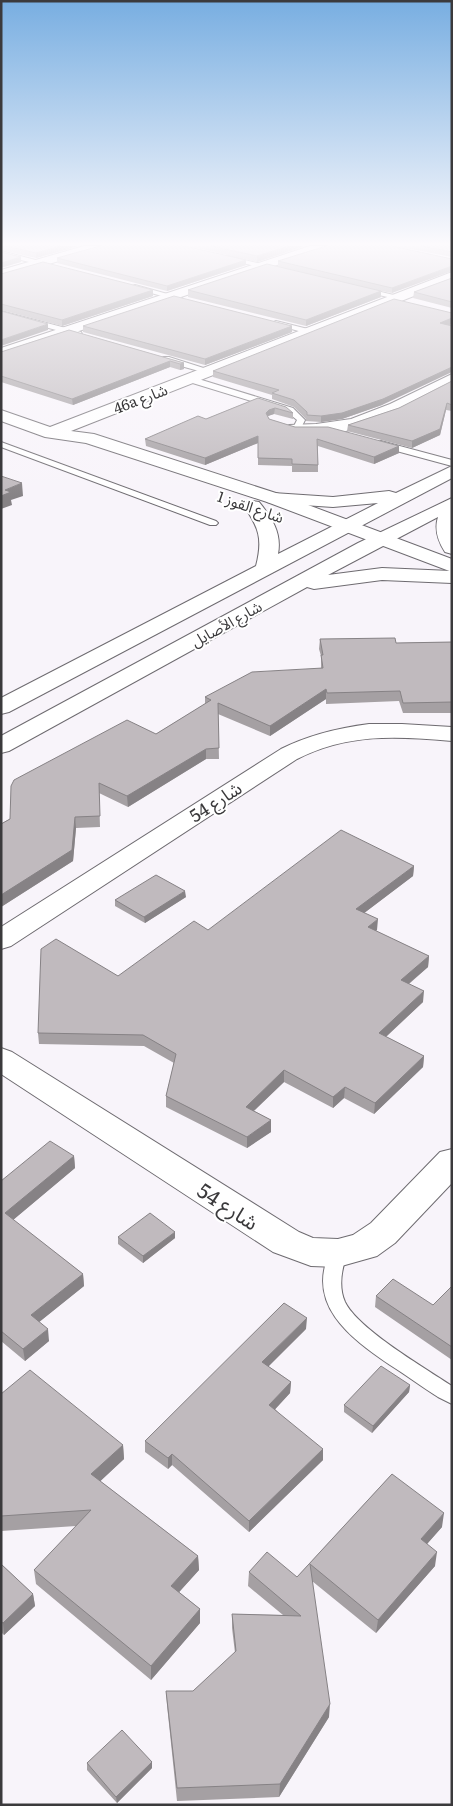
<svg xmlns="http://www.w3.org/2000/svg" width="453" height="1806" font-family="Literata,'Noto Sans Arabic',serif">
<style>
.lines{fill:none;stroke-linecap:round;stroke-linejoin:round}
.service-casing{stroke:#6e6b70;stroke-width:2}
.minor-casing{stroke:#6e6b70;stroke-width:2}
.secondary-casing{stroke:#6e6b70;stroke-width:2}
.service{fill:#fff;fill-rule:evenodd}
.minor{fill:#fff;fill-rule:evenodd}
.secondary{fill:#fff;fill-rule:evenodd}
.wall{fill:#a5a0a3}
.shaded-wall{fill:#868285}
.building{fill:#c0babe;stroke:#868285}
.labels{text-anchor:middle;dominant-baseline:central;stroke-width:4;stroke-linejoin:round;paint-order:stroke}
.far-street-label{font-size:15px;fill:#3b3a3c;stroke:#fff}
.street-label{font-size:18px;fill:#3b3a3c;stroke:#fff}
.near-street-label{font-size:21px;fill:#3b3a3c;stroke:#fff}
</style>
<rect width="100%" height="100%" fill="#f8f4fa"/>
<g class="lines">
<defs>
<path id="service" d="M1 251 51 264 52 265 49 267 1 255Z
M228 256 274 267 275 268 272 270 226 259V257Z
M135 285 182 298 183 299 180 301 133 288V286Z
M364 288 398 296 399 297 396 299 362 291 361 290Z
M1 311 81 332 82 334 78 336 1 315Z
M276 321 312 330 313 332 309 334 274 324V322Z
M163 357H169L213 371 206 373 163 361Z
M186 377H192L293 408 305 420 300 430H294L293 428 297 420 287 412 186 381Z
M381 441 452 460V466L378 446V442Z
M1 442 216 521 218 523 216 525H210L1 447Z
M338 1246 344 1248 347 1253C342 1269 338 1286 345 1302 358 1329 425 1368 452 1386V1404L438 1397C422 1387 406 1375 390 1365 350 1338 303 1303 332 1248Z"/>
<path id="minor" d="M84 246H102L100 249 1 278V270Z
M310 246H327L325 249 1 357V348Z
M452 272V281L71 431 94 434 279 494 452 559V572L267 502 86 443 45 437 1 421V410L50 427Z
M452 374V385C403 409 346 446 289 431L287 428 289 425 316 424 351 419 390 404Z
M369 724H402L452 727V741C397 736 348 733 297 759L11 946 1 949V927L281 749C309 735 338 728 369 724Z
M1 1048 12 1052 299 1232 313 1238 338 1239 353 1235 371 1223 440 1152 452 1149V1183L395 1243 377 1256 338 1267 311 1266 273 1252 1 1074Z"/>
<path id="secondary" d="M452 466V478L9 712 1 714V698L256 566C263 539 259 528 244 506L247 502 253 501 259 502C272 518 282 533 278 554L378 503 333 507 273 503 267 502 264 498 267 494 273 493 333 497 389 491 396 493Z
M452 498V554L445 552C438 541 434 530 438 517L328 575 382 568 451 571 452 583 382 580 314 589 307 587 9 751 1 753V736L358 543Z"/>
</defs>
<use href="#service" class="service-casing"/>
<use href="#minor" class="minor-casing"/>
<use href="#secondary" class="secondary-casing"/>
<use href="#service" class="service"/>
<use href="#minor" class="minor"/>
<use href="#secondary" class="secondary"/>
</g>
<path class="wall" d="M1 246H79L36 258 1 250Z
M189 246H305L257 262Z
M395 246H452V257Z
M57 258 246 265 167 291 57 263Z
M452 259 392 293 381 291V297L306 326 188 297V290L278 266V261Z
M1 274 153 290V296L62 326 1 310Z
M452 278V308L413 298 414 292Z
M452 313V324L449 325 382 405 342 419 321 422 306 421V419L294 407 272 399V395L213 377V371Z
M83 326H292V332L205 365 83 332Z
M69 330 184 363V369L180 370 170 367 73 405 1 382V352Z
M452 381V411L446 410 440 435 412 448 347 431 348 425 399 408Z
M258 398 293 413V419L274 414 268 416V417L269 419 295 427 399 446V453L374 464 318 446V472H292V466L258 465V443L205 465 146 446 145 439 206 419Z
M320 639 396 643 452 642V713H403L399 701 326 704V699L270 736 218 714 219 759H206L128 807 99 793 100 827 76 828 73 861 1 907V824L156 734 205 704V697L321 668V656L319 649Z
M414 866 413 876 364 913 377 930 375 931 429 956 428 967 409 984 423 1002 386 1037 424 1056 423 1067 374 1114 344 1098 333 1108 284 1082 254 1111 271 1120V1132L247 1148 166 1107V1096L174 1063 144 1046 39 1044 38 1033 118 976 208 930Z
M186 897 145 923 115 906V900Z
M74 1156 75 1168 13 1220 83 1274 84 1286 39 1322 49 1341 25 1361 1 1341V1181Z
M118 1237 175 1238 143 1263 118 1244Z
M452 1286V1360L375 1307 376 1296 433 1305Z
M306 1329 268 1366 291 1382 290 1393 275 1409 323 1460 249 1532 172 1465 168 1469 145 1452V1441Z
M410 1385 409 1392 372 1433 344 1412V1405Z
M1 1394 123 1445 124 1459 100 1481 198 1556 199 1570 179 1592 200 1609V1623L151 1680 36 1584 34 1570 76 1526 1 1531Z
M392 1474 442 1527 427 1544 435 1566 376 1633 312 1581 329 1717 279 1797 177 1801 167 1705 166 1691H193L235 1653 232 1628V1614L283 1615 248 1586 249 1572 297 1577Z
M1 1564 33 1594 35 1606 4 1635 1 1632Z
M87 1763 152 1768 117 1803 87 1770Z"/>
<path class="shaded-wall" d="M60 246H79L36 258V253Z
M289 246H305L257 262V256Z
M21 257V262L1 268V263Z
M246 260V265L167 291V286Z
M452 266V271L392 293V288Z
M153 290V296L62 326V320Z
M381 291V297L306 326V320Z
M452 318V324L439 329 440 323Z
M48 324V330L1 346V340Z
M292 326V332L205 365V359Z
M170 361V367L73 405 72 399Z
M184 363V369L180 370V364Z
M452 367V372L382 405 342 419 321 422V416Z
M447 403 446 410 440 435 412 448V441Z
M275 408 274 414 268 416 265 420 266 413 269 410Z
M258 436V443L205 465V458Z
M399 446V453L374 464V457Z
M22 483 23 496 11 500 12 505 1 509V496L5 490Z
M326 689V699L270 736V726Z
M206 749V759L128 807 127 796Z
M75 817 76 828 73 861 1 907V895Z
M414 866 413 876 355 920 356 909Z
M185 891 186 897 145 923 144 917Z
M378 919 377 930 367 938 368 927Z
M429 956 428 967 400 991 401 980Z
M424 991 423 1002 378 1044 379 1033Z
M424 1056 423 1067 374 1114 375 1103Z
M284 1070V1082L246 1118V1107Z
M345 1087 344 1098 333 1108V1097Z
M271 1120V1132L247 1148V1137Z
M74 1156 75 1168 7 1225 5 1213Z
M175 1232V1238L143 1263V1256Z
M83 1274 84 1286 33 1327 31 1315Z
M307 1318 306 1329 262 1373V1362Z
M48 1329 49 1341 25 1361 23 1349Z
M291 1382 290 1393 269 1416V1405Z
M410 1385 409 1392 372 1433 373 1426Z
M123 1445 124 1459 92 1489 91 1474Z
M323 1449V1460L249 1532V1521Z
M172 1454V1465L168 1469V1458Z
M444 1513 442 1527 419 1553 421 1539Z
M437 1552 435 1566 376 1633 378 1620Z
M198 1556 199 1570 172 1600 171 1586Z
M33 1594 35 1606 4 1635 3 1623Z
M200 1609V1623L151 1680V1666Z
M330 1704 329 1717 279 1797 280 1784Z
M152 1762V1768L117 1803 116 1797Z"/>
<path class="building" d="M5 246H60L36 253Z
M100 246H185L246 260 167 286 57 258Z
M211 246H289L257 256Z
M326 246H392L452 259V266L392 288 278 261Z
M421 246H452V252Z
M1 252 21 257 1 263Z
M43 262 153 290 62 320 1 304V274Z
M267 264 381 291 306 320 188 290Z
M452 278V302L414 292Z
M174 296 292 326 205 359 83 326Z
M394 299 452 313V318L440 323 452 326V367L383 399 342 413 321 416 307 415V412L294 400 272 393 279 390 213 371Z
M1 311 48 324 1 340Z
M69 330 184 363 180 364 170 361 72 399 1 376V352Z
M452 381V405L447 403 440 429 412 441 348 425 399 408Z
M258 398 286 407 293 413 275 408 269 410 266 413 269 419 295 427H328L399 446 374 457 317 439 318 465 292 464V459L258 458V436L205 458 145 439 198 416 206 419Z
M1 476 22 483 5 490 11 492 1 496Z
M395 638 396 643 452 642V702L403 703 400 691 327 693 326 689 270 726 218 703 219 748 206 749 127 796 99 783 100 816 75 817 72 850 1 895V824L10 819 11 786 14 780 127 720 156 734 211 700 205 697 252 672 323 668 321 655H323L320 639Z
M341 830 414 866 356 909 378 919 368 927 429 956 401 980 424 991 379 1033 424 1056 375 1103 345 1087 333 1097 284 1070 246 1107 271 1120 247 1137 166 1096 176 1054 143 1035 38 1033 41 949 56 939 118 976 194 921 208 930Z
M156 875 185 891 144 917 115 900Z
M50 1141 74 1156 5 1213 83 1274 31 1315 48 1329 23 1349 1 1331V1181Z
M150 1213 175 1232 143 1256 118 1237Z
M393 1279 433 1305 452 1286V1347L376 1296Z
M284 1303 307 1318 262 1362 291 1382 269 1405 323 1449 249 1521 172 1454 168 1458 145 1441Z
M381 1366 410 1385 373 1426 344 1405Z
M30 1370 123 1445 91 1474 198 1556 171 1586 200 1609 151 1666 34 1570 91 1510 1 1516V1394Z
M392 1474 444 1513 421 1539 437 1552 378 1620 310 1564 330 1704 280 1784 177 1788 166 1691H193L236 1651 232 1614 301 1616 249 1572 267 1552 297 1577Z
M1 1564 33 1594 3 1623 1 1622Z
M122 1730 152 1762 116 1797 87 1763Z"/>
<linearGradient id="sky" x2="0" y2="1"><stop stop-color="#78aee1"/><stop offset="0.49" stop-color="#fcfafd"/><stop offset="1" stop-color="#fcfafd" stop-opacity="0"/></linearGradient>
<rect width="453" height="498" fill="url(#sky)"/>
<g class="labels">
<g class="far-street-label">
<text transform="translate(140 398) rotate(-21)">46a شارع</text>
<text transform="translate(251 506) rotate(19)">شارع القوز 1</text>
<text transform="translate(226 623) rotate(-29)">شارع الأصايل</text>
</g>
<g class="street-label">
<text transform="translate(215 801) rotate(-33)">شارع 54</text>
</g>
<g class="near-street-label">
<text transform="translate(229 1205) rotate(33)">شارع 54</text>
</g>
</g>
<rect width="453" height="1806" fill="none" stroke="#3b3a3c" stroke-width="5"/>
</svg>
